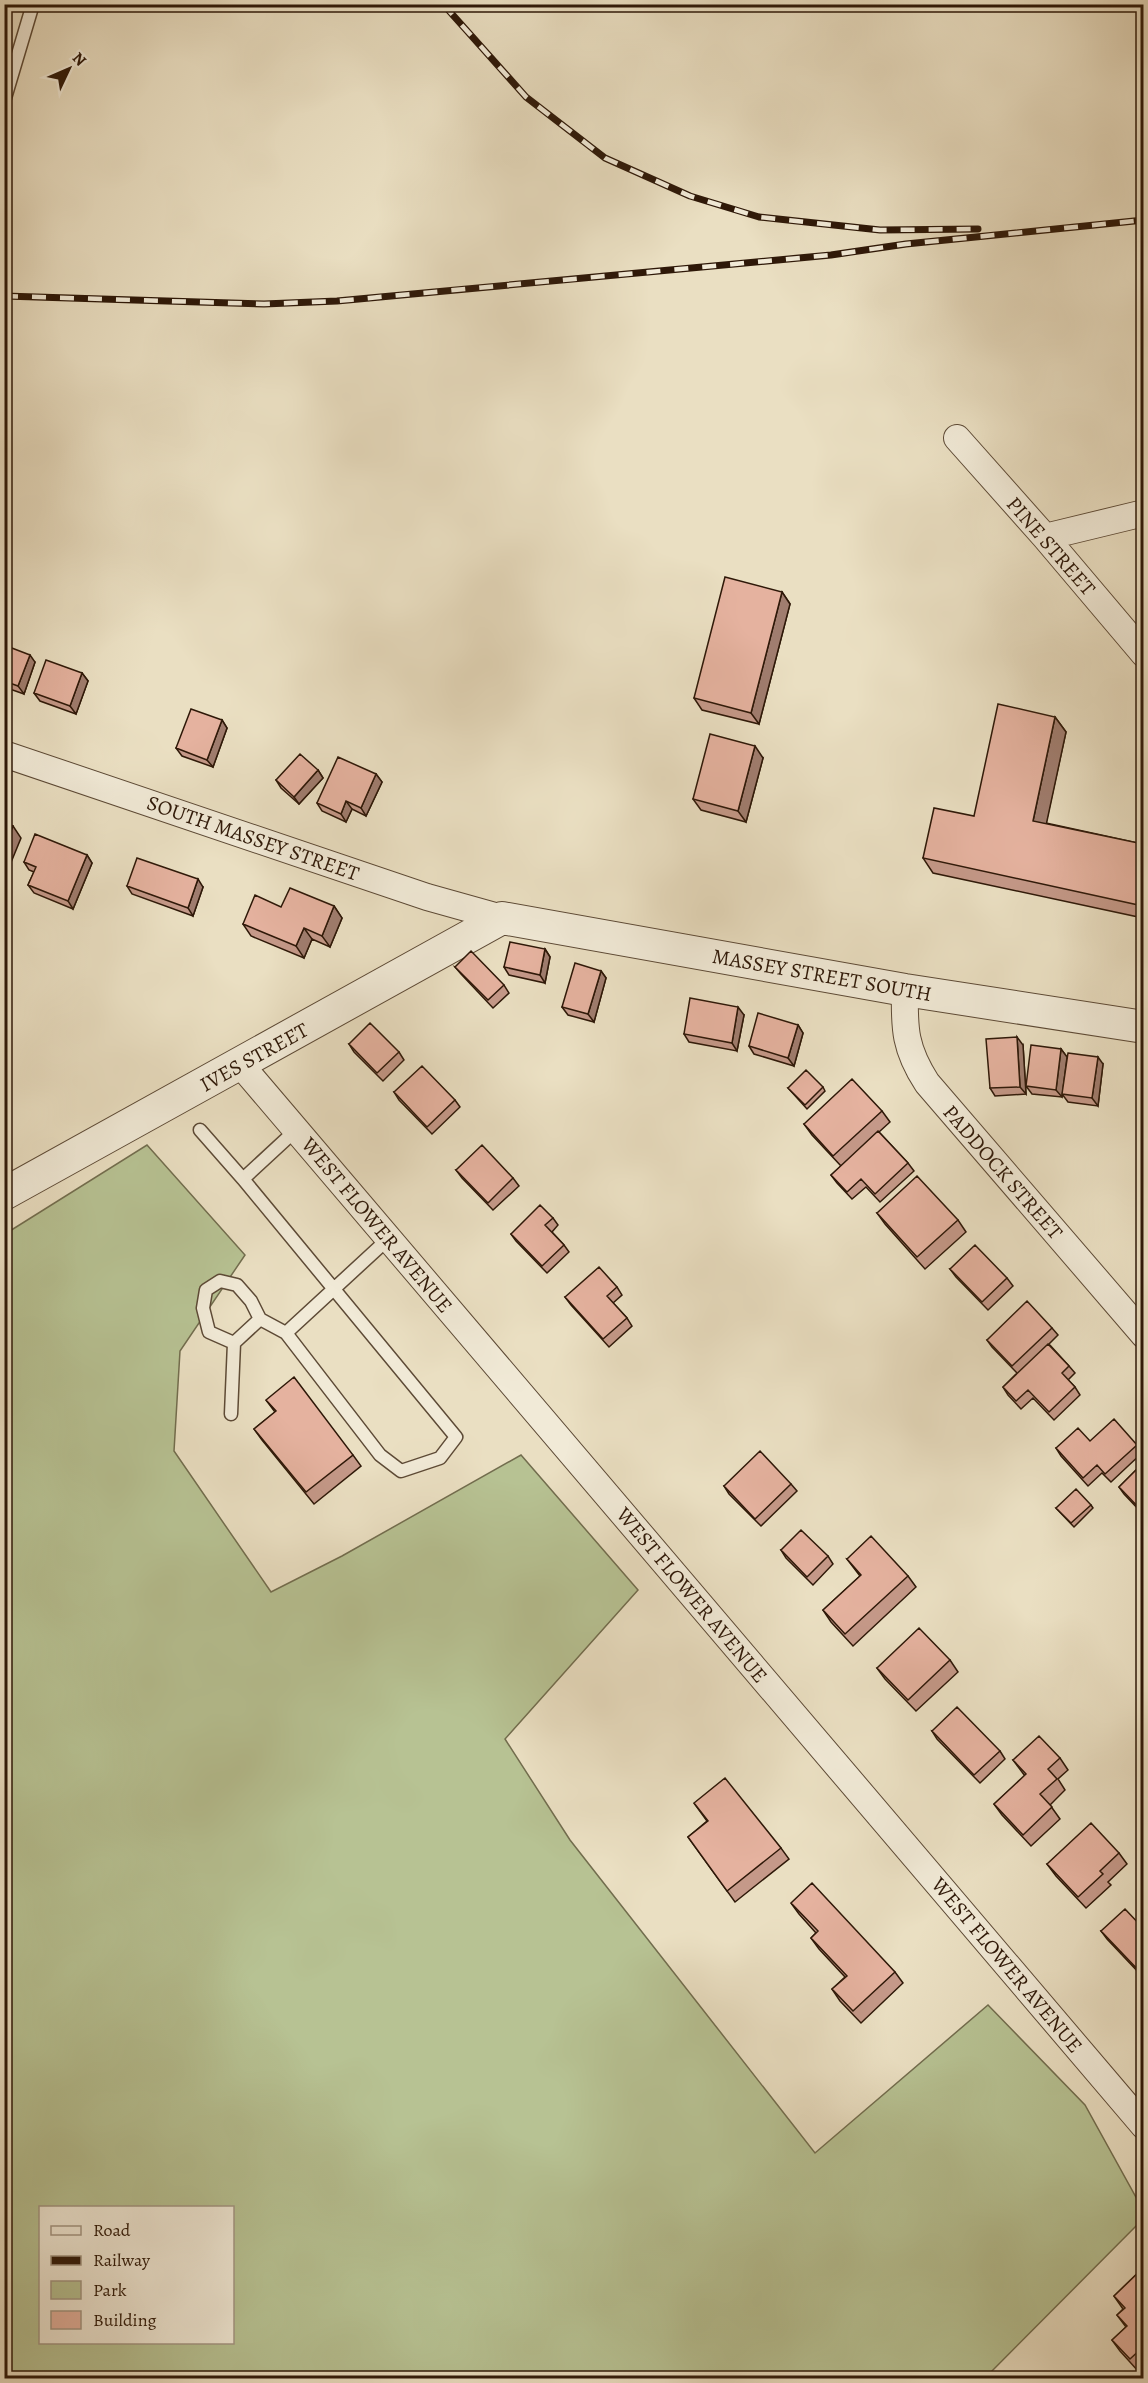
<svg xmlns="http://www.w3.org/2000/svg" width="1148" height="2383" font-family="Alegreya,serif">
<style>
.green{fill:#b7c293;stroke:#726d4e;stroke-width:1.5;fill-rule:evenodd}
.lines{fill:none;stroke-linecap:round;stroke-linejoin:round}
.service-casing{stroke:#5d4a36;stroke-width:15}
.minor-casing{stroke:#5d4a36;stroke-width:28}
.tertiary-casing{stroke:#5d4a36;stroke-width:34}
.service{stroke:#f1ead7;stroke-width:12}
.minor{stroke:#f1ead7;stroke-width:26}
.tertiary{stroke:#f1ead7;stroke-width:32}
.rail-casing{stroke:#2e1808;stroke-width:7}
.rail{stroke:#f1ead7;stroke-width:4.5;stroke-dasharray:14;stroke-linecap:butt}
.wall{fill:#c59989;stroke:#2e1808;stroke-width:1.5}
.shaded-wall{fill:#a07d6f;stroke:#2e1808;stroke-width:1.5}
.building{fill:#e5b29f;stroke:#2e1808;stroke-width:1.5}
.labels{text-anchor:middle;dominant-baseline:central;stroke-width:6;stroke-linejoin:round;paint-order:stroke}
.street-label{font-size:21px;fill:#2e1808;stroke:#f1ead7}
</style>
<rect width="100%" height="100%" fill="#eadfc2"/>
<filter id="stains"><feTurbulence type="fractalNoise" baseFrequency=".00333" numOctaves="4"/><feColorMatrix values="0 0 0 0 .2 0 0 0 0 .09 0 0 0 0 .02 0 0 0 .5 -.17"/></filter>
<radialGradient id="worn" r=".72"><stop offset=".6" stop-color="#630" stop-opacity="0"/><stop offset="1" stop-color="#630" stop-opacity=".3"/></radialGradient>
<path class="green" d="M147 1145 245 1255 180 1351 174 1451 271 1592 342 1556 521 1455 638 1590 505 1739 570 1840 815 2153 988 2005 1085 2105 1143 2210V2219L985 2378H5V1234ZM40 2208H232V2342H40Z"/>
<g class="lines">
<defs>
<path id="service" d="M5 98 33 4
M200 1130 243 1179
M296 1130 243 1179 456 1437 440 1458 401 1471 380 1455 286 1333 388 1239
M260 1319 234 1343 209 1332 203 1308 206 1290 220 1281 237 1285 251 1301 260 1319 286 1333
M231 1414 234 1343"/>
<path id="minor" d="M957 438 1045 537 1144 654
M1045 537 1144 513
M4 754 427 897 502 918
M905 990C904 1029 905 1049 927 1083L1144 1335
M240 1064 1144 2126"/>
<path id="tertiary" d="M4 1194 502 918 905 990 1144 1027"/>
</defs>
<use href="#service" class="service-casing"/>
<use href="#minor" class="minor-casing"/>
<use href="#tertiary" class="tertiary-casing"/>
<use href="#service" class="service"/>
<use href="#minor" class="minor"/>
<use href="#tertiary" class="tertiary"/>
<defs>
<path id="rail" d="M443 4 526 97 605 158 690 196 759 217 880 230 978 229
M4 296 264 304 337 301 831 255 906 244 1144 220"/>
</defs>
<use href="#rail" class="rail-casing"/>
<use href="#rail" class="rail"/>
</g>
<path class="wall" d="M782 592 790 604 759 724 702 710 694 698Z
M4 645 35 662 24 694 4 687Z
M82 673 88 681 76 714 40 701 34 693Z
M1055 717 1066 732 1046 823 1143 844V918L933 873 923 858 974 816Z
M222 720 227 728 213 767 182 756 176 748Z
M763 758 746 822 701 810 693 799Z
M318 770 323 778 299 804 281 788 276 780Z
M376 774 382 782 366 816 352 809 346 822 322 811 317 803Z
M87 855 92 863 73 909 34 893 28 885 34 872 29 870 24 862Z
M127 886 203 887 193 916 132 894Z
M334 906 342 918 330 947 312 939 304 958 251 936 243 924 281 907Z
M545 949 550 957 545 983 509 975 504 967Z
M455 967 504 985 509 993 493 1008 461 974Z
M601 971 606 978 594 1022 568 1015 562 1007Z
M744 1015 737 1051 689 1042 684 1034Z
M798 1025 803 1033 794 1066 754 1054 749 1046Z
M349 1044 399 1052 404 1060 383 1081 354 1052Z
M1023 1045 1026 1094 995 1096 990 1088Z
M1061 1049 1067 1057 1062 1097 1032 1094 1026 1086Z
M1103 1064 1098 1106 1068 1102 1062 1094Z
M823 1087 825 1091 807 1109 788 1088Z
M394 1092 455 1100 460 1107 432 1134 399 1100Z
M882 1111 890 1122 879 1132 908 1163 914 1171 880 1202 866 1187 852 1199 837 1183 831 1175 841 1166 812 1135 804 1124Z
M456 1170 513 1178 519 1186 493 1210 462 1178Z
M877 1213 958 1220 966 1232 925 1269 885 1224Z
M553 1218 558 1225 552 1232 564 1245 569 1252 547 1273 516 1241 511 1234Z
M950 1269 1007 1278 1013 1286 988 1310 956 1277Z
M617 1287 622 1295 613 1303 627 1318 632 1326 609 1347 571 1305 565 1297Z
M1052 1328 1058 1335 1049 1344 1069 1366 1075 1373 1068 1380 1075 1387 1080 1395 1054 1420 1033 1398 1021 1409 1008 1395 1003 1387 1017 1373 992 1347 987 1340Z
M266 1400 353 1455 361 1466 314 1504 262 1440 254 1429 275 1412Z
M1090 1441 1137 1445 1143 1452 1111 1482 1102 1473 1088 1486 1061 1456 1056 1448Z
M1143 1463V1514L1124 1494 1119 1487Z
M791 1484 797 1491 761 1526 729 1494 724 1486Z
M1091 1505 1093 1508 1074 1527 1056 1508Z
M781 1550 828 1556 833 1564 813 1585 786 1558Z
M847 1559 908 1576 916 1587 853 1646 831 1622 823 1610 860 1576Z
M950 1660 958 1672 916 1711 885 1679 877 1668Z
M932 1731 1000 1751 1005 1759 980 1783 937 1739Z
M1060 1758 1068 1770 1058 1779 1065 1790 1050 1805 1060 1819 1031 1846 1002 1815 994 1804 1025 1776 1013 1760Z
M694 1803 781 1848 789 1859 735 1902 688 1837 707 1821Z
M1119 1853 1127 1864 1108 1882 1111 1885 1086 1908 1056 1876 1047 1864Z
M791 1903 895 1972 903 1983 861 2023 840 2001 832 1989 845 1977 819 1949 811 1938 816 1933 799 1914Z
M1143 1928V1977L1107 1939 1101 1931Z
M1143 2268V2366L1138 2371 1120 2351 1112 2340 1126 2327 1117 2315 1123 2309 1114 2296Z"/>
<path class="shaded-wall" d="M782 592 790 604 759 724 751 713Z
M30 655 35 662 24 694 18 686Z
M82 673 88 681 76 714 70 706Z
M1055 717 1066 732 1044 835 1033 821Z
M222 720 227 728 213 767 207 760Z
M755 746 763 758 746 822 738 811Z
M318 770 323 778 299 804 294 797Z
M376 774 382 782 366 816 361 808Z
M346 801 352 809 346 822 341 814Z
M13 826 21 838 5 877 4 847Z
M87 855 92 863 73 909 68 901Z
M198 879 203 887 193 916 188 908Z
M334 906 342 918 330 947 322 936Z
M304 928 312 939 304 958 296 946Z
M545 949 550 957 545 983 540 975Z
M601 971 606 978 594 1022 588 1014Z
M738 1007 744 1015 737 1051 732 1043Z
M798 1025 803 1033 794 1066 788 1058Z
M1017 1037 1023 1045 1026 1094 1020 1087Z
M1061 1049 1067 1057 1062 1097 1056 1090Z
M1098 1057 1103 1064 1098 1106 1092 1098Z"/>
<path class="building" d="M725 577 782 592 751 713 694 698Z
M4 645 30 655 18 686 4 681Z
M46 660 82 673 70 706 34 693Z
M998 704 1055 717 1033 821 1143 844V906L923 858 934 808 974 816Z
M191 709 222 720 207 760 176 748Z
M710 734 755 746 738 811 693 799Z
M300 754 318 770 294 797 276 780Z
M338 757 376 774 361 808 346 801 341 814 317 803Z
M4 823 13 826 4 847Z
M35 834 87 855 68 901 28 885 36 867 24 862Z
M137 858 198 879 188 908 127 886Z
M290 888 334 906 322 936 304 928 296 946 243 924 255 895 281 907Z
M510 942 545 949 540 975 504 967Z
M471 951 504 985 488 1000 455 967Z
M575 963 601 971 588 1014 562 1007Z
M690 998 738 1007 732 1043 684 1034Z
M758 1013 798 1025 788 1058 749 1046Z
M370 1023 399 1052 377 1073 349 1044Z
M1017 1037 1020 1087 990 1088 986 1039Z
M1031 1045 1061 1049 1056 1090 1026 1086Z
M1068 1053 1098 1057 1092 1098 1062 1094Z
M422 1066 455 1100 427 1127 394 1092Z
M806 1070 823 1087 805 1105 788 1088Z
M852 1079 882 1111 833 1156 804 1124Z
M878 1131 908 1163 875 1194 861 1179 847 1192 831 1175Z
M482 1145 513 1178 488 1203 456 1170Z
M917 1176 958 1220 917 1257 877 1213Z
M540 1205 553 1218 545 1225 564 1245 542 1266 511 1234Z
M975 1245 1007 1278 982 1302 950 1269Z
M599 1267 617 1287 607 1296 627 1318 603 1339 565 1297Z
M1027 1301 1052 1328 1012 1366 987 1340Z
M1048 1344 1069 1366 1062 1373 1075 1387 1049 1412 1028 1390 1016 1401 1003 1387Z
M294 1377 353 1455 306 1492 254 1429 276 1411 266 1400Z
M1114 1419 1137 1445 1105 1474 1097 1465 1083 1478 1056 1448 1078 1428 1090 1441Z
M760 1451 791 1484 755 1519 724 1486Z
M1143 1463V1512L1119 1487Z
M1076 1489 1091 1505 1071 1523 1056 1508Z
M801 1530 828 1556 807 1577 781 1550Z
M871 1536 908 1576 845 1634 823 1610 861 1575 847 1559Z
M919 1628 950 1660 908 1700 877 1668Z
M957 1707 1000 1751 974 1775 932 1731Z
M1039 1736 1060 1758 1048 1769 1057 1779 1040 1794 1052 1807 1023 1835 994 1804 1026 1774 1013 1760Z
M725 1778 781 1848 727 1891 688 1837 708 1821 694 1803Z
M1091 1823 1119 1853 1100 1871 1103 1874 1078 1897 1047 1864Z
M812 1883 895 1972 853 2011 832 1989 847 1976 811 1938 818 1931 791 1903Z
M1125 1909 1143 1928V1975L1101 1931Z
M1143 2268V2347L1130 2359 1112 2340 1127 2326 1117 2315 1125 2308 1114 2296Z"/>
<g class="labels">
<g class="street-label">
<text transform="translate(1051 546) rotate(49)">PINE STREET</text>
<text transform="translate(253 838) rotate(19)">SOUTH MASSEY STREET</text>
<text transform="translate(822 975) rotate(10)">MASSEY STREET SOUTH</text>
<text transform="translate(254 1057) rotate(-29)">IVES STREET</text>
<text transform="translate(1003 1172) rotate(49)">PADDOCK STREET</text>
<text transform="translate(377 1225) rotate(50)">WEST FLOWER AVENUE</text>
<text transform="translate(692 1595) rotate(50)">WEST FLOWER AVENUE</text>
<text transform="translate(1007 1965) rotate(50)">WEST FLOWER AVENUE</text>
</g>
</g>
<rect width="1148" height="2383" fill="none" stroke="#eadfc2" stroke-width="24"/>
<rect x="6" y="6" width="1136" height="2371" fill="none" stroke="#2e1808" stroke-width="3"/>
<rect x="12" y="12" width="1124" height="2359" fill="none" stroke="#2e1808" stroke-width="1.5"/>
<rect x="39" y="2206" width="195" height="138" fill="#f1ead7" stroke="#a39684" stroke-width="1.5"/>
<rect x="51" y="2226" width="30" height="9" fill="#f1ead7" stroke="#a39684" stroke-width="1.5"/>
<text x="93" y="2236" font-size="18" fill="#2e1808">Road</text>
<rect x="51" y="2256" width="30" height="9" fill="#2e1808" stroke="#a39684" stroke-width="1.5"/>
<text x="93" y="2266" font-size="18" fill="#2e1808">Railway</text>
<rect x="51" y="2281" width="30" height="18" fill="#b7c293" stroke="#a39684" stroke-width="1.5"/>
<text x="93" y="2296" font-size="18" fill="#2e1808">Park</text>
<rect x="51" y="2311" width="30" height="18" fill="#e5b29f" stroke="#a39684" stroke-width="1.5"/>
<text x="93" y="2326" font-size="18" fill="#2e1808">Building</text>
<g transform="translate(69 69) rotate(46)" stroke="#f1ead7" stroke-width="4.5" paint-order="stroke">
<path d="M0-4.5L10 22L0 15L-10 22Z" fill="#2e1808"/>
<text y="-9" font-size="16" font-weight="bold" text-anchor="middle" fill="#2e1808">N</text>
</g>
<rect width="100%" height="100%" filter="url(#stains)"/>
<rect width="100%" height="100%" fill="url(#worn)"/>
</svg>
